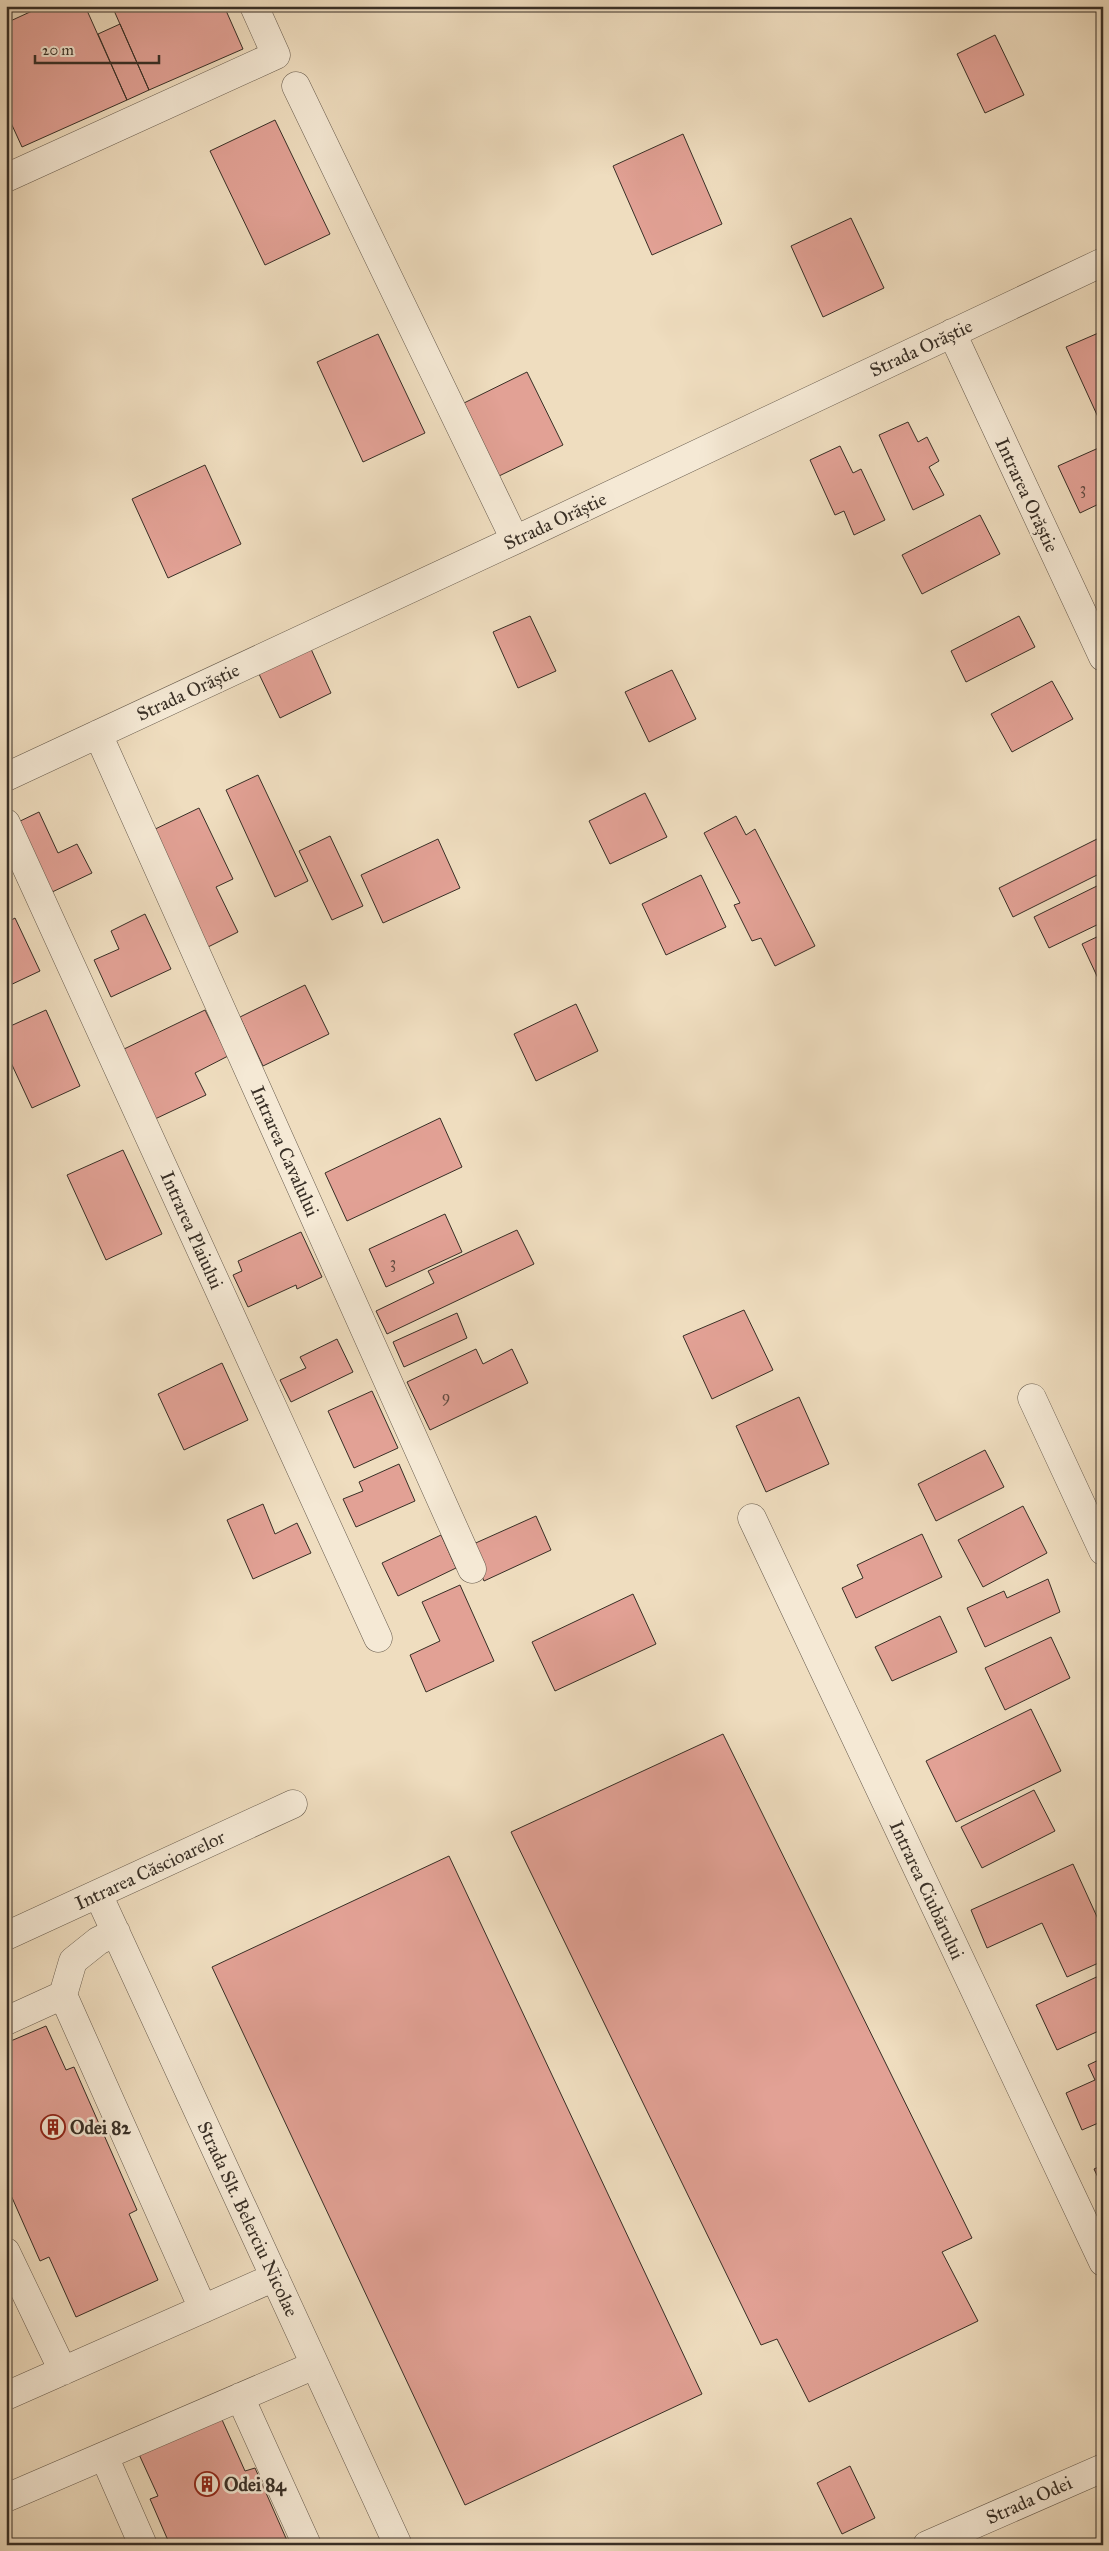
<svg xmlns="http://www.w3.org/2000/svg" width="1109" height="2551" font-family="'IM FELL Great Primer',serif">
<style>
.building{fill:#e2a195;stroke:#382f26}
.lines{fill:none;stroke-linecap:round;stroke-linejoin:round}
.minor-casing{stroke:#665a4c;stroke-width:29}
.minor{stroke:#f5e9d5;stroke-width:28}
.labels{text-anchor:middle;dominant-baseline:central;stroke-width:5;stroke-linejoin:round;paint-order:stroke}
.number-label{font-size:16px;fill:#624c42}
.street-label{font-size:19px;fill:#382f26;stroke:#f5e9d5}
.poi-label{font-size:19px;font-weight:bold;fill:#382f26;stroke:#f5e9d5;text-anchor:start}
</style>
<rect width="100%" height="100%" fill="#efddbf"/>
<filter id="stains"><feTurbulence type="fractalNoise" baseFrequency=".004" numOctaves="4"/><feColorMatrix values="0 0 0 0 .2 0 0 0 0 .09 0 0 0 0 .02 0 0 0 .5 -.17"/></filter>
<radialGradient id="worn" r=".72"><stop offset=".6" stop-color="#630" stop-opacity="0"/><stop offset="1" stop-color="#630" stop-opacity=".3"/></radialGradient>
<path class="building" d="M43 6H85L127 100 22 147 6 112V23Z
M112 6H224L243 49 149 90Z
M120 24 149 90 127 100 98 34Z
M995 35 1024 95 985 113 957 54Z
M275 120 330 234 265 265 210 151Z
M683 134 722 224 652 255 613 166Z
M851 218 884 288 823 317 791 246Z
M1103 331V428L1066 347Z
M378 334 425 433 363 462 317 362Z
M527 372 563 445 499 476 464 403Z
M908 422 918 442 927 437 939 461 929 467 944 495 913 510 879 435Z
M840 446 853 473 861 469 885 520 854 535 844 511 835 515 810 460Z
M1103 446V502L1080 513 1058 466Z
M205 465 241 544 168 578 132 499Z
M980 515 1000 554 922 594 902 555Z
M530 616 556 671 518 688 493 632Z
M1019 616 1035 647 966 682 951 651Z
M311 649 331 693 280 718 259 674Z
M672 670 696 719 649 742 625 692Z
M1052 681 1073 719 1012 752 991 714Z
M258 775 308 881 275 897 226 790Z
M645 793 667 837 610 864 589 821Z
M199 808 233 879 216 887 238 932 206 948 149 832Z
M39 812 58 853 77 844 92 873 48 894 14 824Z
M736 816 746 835 755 829 815 946 775 966 761 938 752 941 734 905 740 903 704 833Z
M330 836 363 906 332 920 299 851Z
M1103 836V872L1013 917 999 888Z
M438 839 460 888 383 923 361 875Z
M701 875 726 927 666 955 642 904Z
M1103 883V922L1049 948 1034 917Z
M145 914 171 969 111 997 94 960 119 949 111 931Z
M15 918 40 971 6 987V923Z
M1103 934V989L1082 944Z
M305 985 329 1034 263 1066 240 1017Z
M576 1004 598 1051 536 1081 514 1034Z
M46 1010 80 1086 32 1108 6 1052V1028Z
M205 1010 228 1056 195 1073 206 1095 155 1119 122 1050Z
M440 1118 462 1167 347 1221 325 1173Z
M123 1150 162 1234 106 1260 67 1175Z
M445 1214 462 1252 386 1287 369 1249Z
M517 1230 534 1264 387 1334 376 1311 434 1283 428 1271Z
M301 1232 322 1277 297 1289 296 1285 248 1307 233 1275 242 1271 238 1261Z
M744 1310 773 1370 712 1399 683 1336Z
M457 1313 467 1338 404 1367 393 1342Z
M337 1339 353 1372 291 1402 280 1380 306 1368 300 1357Z
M476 1349 483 1364 512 1349 528 1383 430 1430 407 1382Z
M222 1363 248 1420 184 1450 158 1394Z
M372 1391 398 1448 354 1468 328 1411Z
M799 1397 829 1464 766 1492 736 1426Z
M985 1450 1004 1487 936 1521 918 1484Z
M399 1464 415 1501 356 1527 343 1499 363 1491 359 1482Z
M263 1504 275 1534 297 1523 311 1553 253 1579 227 1520Z
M1023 1506 1047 1553 983 1587 958 1540Z
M536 1516 551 1550 484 1581 469 1546Z
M922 1534 942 1577 856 1618 842 1588 863 1578 857 1565Z
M441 1535 456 1568 398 1596 382 1563Z
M1048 1579 1060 1612 985 1647 967 1608 1004 1591 1007 1598Z
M460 1585 494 1661 426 1692 410 1655 440 1641 422 1602Z
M633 1594 656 1644 555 1691 532 1642Z
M940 1616 957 1652 892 1681 875 1647Z
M1051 1637 1070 1678 1005 1710 985 1668Z
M1031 1709 1061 1771 956 1822 926 1761Z
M723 1734 972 2238 942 2252 978 2321 809 2402 777 2339 761 2345 511 1832Z
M1034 1790 1055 1831 982 1868 961 1827Z
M449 1856 702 2394 465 2505 212 1967Z
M1073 1864 1103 1930V1961L1067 1977 1042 1923 987 1948 971 1910Z
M1103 1974V2029L1057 2050 1036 2005Z
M46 2026 66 2070 74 2067 137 2210 129 2214 158 2280 76 2317 49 2257 40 2261 6 2184V2043Z
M1103 2058V2121L1082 2130 1066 2093 1095 2080 1088 2065Z
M1103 2165V2188L1094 2169Z
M219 2413 245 2471 255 2468 289 2545H170L150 2499 158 2496 137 2450Z
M850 2466 875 2518 842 2534 817 2483Z"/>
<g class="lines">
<defs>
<path id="minor" d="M296 86 515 540
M6 178 276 55 254 6
M952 333 1103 657
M98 734 472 1569
M6 777 515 540 1103 262
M6 823 378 1638
M1032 1398 1103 1551
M752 1518 1103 2262
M98 1894 398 2545
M116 1932 98 1941 73 1961 63 1995 203 2309
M6 1936 293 1804
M6 2021 63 1995
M6 2252 63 2371
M6 2396 275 2277
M240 2397 307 2545
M104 2456 143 2545
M6 2498 315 2365
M927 2545 1103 2468"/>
</defs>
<use href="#minor" class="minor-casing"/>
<use href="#minor" class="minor"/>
</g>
<defs>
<symbol id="building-ring" viewBox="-11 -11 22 22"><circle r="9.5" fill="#f5e9d5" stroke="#8f2418" stroke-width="1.5"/><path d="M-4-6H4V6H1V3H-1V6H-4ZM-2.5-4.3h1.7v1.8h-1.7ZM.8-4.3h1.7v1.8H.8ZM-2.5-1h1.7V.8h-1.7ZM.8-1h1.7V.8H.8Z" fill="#8f2418"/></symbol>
</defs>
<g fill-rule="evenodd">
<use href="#building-ring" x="39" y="2113" width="28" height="28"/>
<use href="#building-ring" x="193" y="2470" width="28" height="28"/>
</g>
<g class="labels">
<g class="number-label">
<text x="1083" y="488">3</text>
<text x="393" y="1262">3</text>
<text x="446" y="1396">9</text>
</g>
<g class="street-label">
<text transform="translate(921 348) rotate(-25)">Strada Orăștie</text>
<text transform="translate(1027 495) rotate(65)">Intrarea Orăștie</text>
<text transform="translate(555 521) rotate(-25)">Strada Orăștie</text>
<text transform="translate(188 692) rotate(-25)">Strada Orăștie</text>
<text transform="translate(285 1151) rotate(66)">Intrarea Cavalului</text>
<text transform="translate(192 1230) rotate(66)">Intrarea Plaiului</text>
<text transform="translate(150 1870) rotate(-25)">Intrarea Căscioarelor</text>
<text transform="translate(927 1890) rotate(65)">Intrarea Ciubărului</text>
<text transform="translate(248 2219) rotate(65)">Strada Slt. Belerciu Nicolae</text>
<text transform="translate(1029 2500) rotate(-24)">Strada Odei</text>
</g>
<g class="poi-label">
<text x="70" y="2127">Odei 82</text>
<text x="224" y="2484">Odei 84</text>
</g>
</g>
<rect width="1109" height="2551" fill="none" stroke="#efddbf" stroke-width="25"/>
<rect x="8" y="8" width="1094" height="2536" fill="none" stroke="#382f26" stroke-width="2.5"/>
<rect x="12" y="12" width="1084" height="2526" fill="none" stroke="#382f26"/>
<path d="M35 55v8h124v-8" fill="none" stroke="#382f26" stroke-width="2.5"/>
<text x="42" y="55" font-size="15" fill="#382f26" stroke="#f5e9d5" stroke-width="4" paint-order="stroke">20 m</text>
<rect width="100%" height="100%" filter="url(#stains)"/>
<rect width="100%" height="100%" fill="url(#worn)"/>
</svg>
